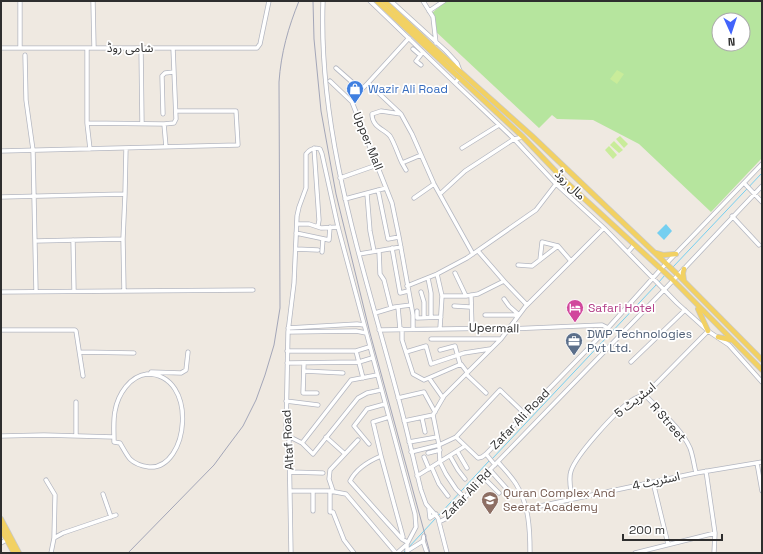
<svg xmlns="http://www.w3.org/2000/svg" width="763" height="554" font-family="'Space Grotesk','Noto Sans Arabic',sans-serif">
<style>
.green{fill:#b6e59e;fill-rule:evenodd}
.pitch{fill:#c9ec9a}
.water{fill:#75cff0}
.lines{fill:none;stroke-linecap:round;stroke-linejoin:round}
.stream{stroke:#75cff0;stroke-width:1}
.minor-casing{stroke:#b4b7c1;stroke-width:5}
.major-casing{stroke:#c9c9c9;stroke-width:6}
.minor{stroke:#fff;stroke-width:3.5}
.major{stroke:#f2d163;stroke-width:4.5}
.rail{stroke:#a3a6b8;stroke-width:1}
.labels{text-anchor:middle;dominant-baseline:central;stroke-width:3.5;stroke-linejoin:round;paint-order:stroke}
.street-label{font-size:12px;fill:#2e2e2e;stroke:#fff}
.shop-label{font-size:12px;fill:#366cbe;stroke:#fff;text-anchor:start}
.hotel-label{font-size:12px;fill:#b23c85;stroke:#fff;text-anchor:start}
.service-label{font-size:12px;fill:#4e5e75;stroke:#fff;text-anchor:start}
.education-label{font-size:12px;fill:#785e54;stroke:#fff;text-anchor:start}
</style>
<rect width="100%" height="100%" fill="#efe9e1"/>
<path class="green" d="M446 1H762V158L711 212 639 144 593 120 557 119 552 115 539 128 433 29 432 13ZM719 20H743V44H719Z"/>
<path class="pitch" d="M617 70 624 74 617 84 610 79Z
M620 136 628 144 624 148 616 139Z
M614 141 623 150 619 153 610 145Z
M609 146 617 155 613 159 605 150Z"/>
<path class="water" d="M666 224 672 231 664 240 657 233Z"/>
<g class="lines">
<path class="stream" d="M673 267 762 173
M659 282 665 275
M492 459 657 284
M438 516 489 461
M408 548 436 518
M403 553 406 550"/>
<defs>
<path id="minor" d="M93 1 94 48
M323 1C318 135 363 265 397 393 406 425 413 458 421 490L426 504 438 518 447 553
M370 1 455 83 459 78
M391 1 446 51 457 63 460 71
M423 1 433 17 436 43
M429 11 444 1
M141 47 142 124
M1 48H257L260 44 269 1
M20 48V1
M87 48V123L164 124
M413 49 420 55
M25 55 26 100 33 150 36 291
M421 65 416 61 423 52
M336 68 361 90
M330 81 352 102
M368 83 409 38
M455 83 514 139 556 184 604 228 677 303 708 331 729 345 762 382
M163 114 162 76 165 73 174 72
M401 114 381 111 372 114C372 127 384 129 390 136 395 144 398 155 402 163L421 155
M87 123 90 149
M166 147 164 124 174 123 176 119 173 48
M314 148 319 220 318 226
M462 148 499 125
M1 151 238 145 236 111H176
M402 163 406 170
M340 178 377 165
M744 183 762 202
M378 190 388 239 399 237
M367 194 370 231 374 251
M440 194 465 171 514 139 523 137
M1 197 125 194
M414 198 434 184
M345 199 386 188
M732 216 759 245
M297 224H309L321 228 338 227
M296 233 329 240 330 227
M73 240 74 291
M35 241 123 239
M392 248 400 293 408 291
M296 249 318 250
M379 251 380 274 384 280 391 308
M478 251 504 281 527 305
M322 252 323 239
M628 252 634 245
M359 254 401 247
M540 260 542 242 558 246 571 261
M518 265 532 266 558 246
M455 273 466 296
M437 274 442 296 440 328
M428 278 431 293V317
M407 286 437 274 467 258 536 210 556 184
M124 291 123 239 125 194 126 148
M1 292 253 290
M421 292 424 302V317
M471 295 472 328
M442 296H466L478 294 504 281
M504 299 509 306 518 314
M454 306 470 307
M398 307 400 329
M417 311V318L441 317
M375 313 395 307 411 305
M485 315H515L517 317
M288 328 357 324 364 325
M413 328V315L399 237 392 203 352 102 361 90 368 83 401 114 412 134 434 184 473 254
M402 329V340L413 374 424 380 461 364 467 372
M1 330H75L76 331 83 376
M379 330 505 328 508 329 602 325 608 328
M288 332 356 331 366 333
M431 339H501
M440 350 455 346 460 364
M287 351H356L369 347
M356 351 363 378
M80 352 134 353
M406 352 426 346 431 364 464 353 490 349
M631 362 685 310
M287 363 359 362 372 358
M304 363 303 393H317
M304 371 343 373
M151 372 181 373 186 370 188 352
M147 374C199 374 189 470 149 467 142 466 135 464 130 459 126 454 123 448 120 443L114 442C114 432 113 421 115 411 118 394 130 376 147 374Z
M466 374 486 393
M429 378 443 398
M645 395C660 411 681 428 690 448 693 456 694 465 696 473
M398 398 424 392 435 412
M286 401 318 405
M76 402V436
M422 418 425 432
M404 421 433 415
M1 436 44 435 114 437
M326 437 345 454
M456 437 500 390 525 414
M289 439 292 438 302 443 351 380 377 375
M409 442 437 437
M302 443 313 454 358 398 367 393 381 390
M369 444 354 426 367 409 385 404
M457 451 467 468
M411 452 439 445 456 437 478 458 482 457 486 454
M428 453 440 450
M381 456 373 422 389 417
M450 456 458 470 465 479
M424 457 429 469
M498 462C504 469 511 476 516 484 529 505 530 529 530 553
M757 463 762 491
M495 465 486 454 608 328 661 269 762 164
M432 468 439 484 448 496
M490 470 507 489
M706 471 715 533 714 553
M290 472 323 473
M417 476 465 446
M483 477 499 493
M46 480 55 495 54 538
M653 482 668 544
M290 491H330V512H333L344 540 354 553
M330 491 346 494 396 553
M333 491 329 479 330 470 358 440
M103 494 111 517
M464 497 456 489 446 474 440 462 439 445 433 415 444 396 501 339 525 307 604 228
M572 498C571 490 568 479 571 471 576 455 617 410 631 401 635 398 640 396 645 395L708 331
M429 509 430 518 436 514
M526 509 696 473 762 462
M313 511V491
M439 522 445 519 449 516 479 481 664 290 762 186
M424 536 423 541 427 553
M402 539 403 537 381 456C369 461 356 469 350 481L383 518 402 539 407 542
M1 543 6 540
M407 551 423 541
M51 553 54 538 63 533 116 515
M291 553 289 439 286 432 288 332 294 283 297 216 299 207 306 188V154C310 149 314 147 320 149L322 154 338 227 415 514 416 527 407 544V553
M397 553 406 545
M635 553 715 533"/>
<path id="major" d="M377 1 523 137 566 182 672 279 762 370
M384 1 435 49 532 136 676 273 762 360
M656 253 663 255 676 254
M684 269 683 273 684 281
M698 309 708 331
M718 337 731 340
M1 519 19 553
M1 529 14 553"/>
</defs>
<use href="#minor" class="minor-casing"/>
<use href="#major" class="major-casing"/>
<use href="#minor" class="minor"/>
<use href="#major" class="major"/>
<path class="rail" d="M313 1 314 39 321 111 336 194 370 333 430 553
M128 553 214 465 228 446 243 426 256 400 265 375 274 345 280 308 279 82C281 53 288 28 299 1"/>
</g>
<defs>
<symbol id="shop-pin" viewBox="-11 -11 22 30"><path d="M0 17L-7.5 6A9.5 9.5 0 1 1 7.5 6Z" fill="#3f7fe0" stroke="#fff"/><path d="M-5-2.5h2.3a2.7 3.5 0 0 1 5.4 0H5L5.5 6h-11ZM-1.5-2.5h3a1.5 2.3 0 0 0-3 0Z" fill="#fff"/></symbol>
<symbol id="hotel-pin" viewBox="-11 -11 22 30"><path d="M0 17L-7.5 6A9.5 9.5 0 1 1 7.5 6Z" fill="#d1479c" stroke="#fff"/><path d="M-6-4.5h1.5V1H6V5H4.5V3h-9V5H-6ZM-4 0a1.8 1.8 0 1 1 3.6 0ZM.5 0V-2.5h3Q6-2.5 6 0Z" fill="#fff"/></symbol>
<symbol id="office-pin" viewBox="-11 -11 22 30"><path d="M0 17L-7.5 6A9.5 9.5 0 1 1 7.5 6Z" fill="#5c6f8a" stroke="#fff"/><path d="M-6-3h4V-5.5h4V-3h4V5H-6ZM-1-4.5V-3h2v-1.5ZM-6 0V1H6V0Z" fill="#fff"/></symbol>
<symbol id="school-pin" viewBox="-11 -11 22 30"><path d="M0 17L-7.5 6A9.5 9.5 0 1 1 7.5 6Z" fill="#8d6e63" stroke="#fff"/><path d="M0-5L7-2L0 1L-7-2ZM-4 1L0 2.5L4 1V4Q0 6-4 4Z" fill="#fff"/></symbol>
</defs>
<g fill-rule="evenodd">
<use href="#shop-pin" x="345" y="79" width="20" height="27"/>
<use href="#hotel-pin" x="565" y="298" width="20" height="27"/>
<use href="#office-pin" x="564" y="331" width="20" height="27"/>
<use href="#school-pin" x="480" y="490" width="20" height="27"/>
</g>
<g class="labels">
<g class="street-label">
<text x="130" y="48">شامی روڈ</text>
<text transform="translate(368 141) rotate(68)">Upper Mall</text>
<text transform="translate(570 185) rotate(44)">مال روڈ</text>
<text transform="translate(494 328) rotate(1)">Upermall</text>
<text transform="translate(635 400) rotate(-38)">اسٹریٹ 5</text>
<text transform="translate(520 419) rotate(-46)">Zafar Ali Road</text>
<text transform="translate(668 422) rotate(49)">R Street</text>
<text transform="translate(288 440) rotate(-93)">Altaf Road</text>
<text transform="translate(656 481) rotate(-12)">اسٹریٹ 4</text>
<text transform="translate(467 494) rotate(-46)">Zafar Ali Rd</text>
</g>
<g class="shop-label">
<text x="368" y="89">Wazir Ali Road</text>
</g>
<g class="hotel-label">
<text x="588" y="308">Safari Hotel</text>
</g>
<g class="service-label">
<text x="587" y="334">DWP Technologies<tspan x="587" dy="14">Pvt Ltd.</tspan></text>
</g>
<g class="education-label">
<text x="503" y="493">Quran Complex And<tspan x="503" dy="14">Seerat Academy</tspan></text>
</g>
</g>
<rect width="763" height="554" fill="none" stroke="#2e2e2e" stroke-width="4"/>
<g transform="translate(731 32) rotate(177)"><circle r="19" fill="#ffffff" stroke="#ababab"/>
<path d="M0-3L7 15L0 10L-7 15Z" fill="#4264fb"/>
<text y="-6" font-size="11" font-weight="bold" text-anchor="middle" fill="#2e2e2e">N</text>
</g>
<path d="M623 534v6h99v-6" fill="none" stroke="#2e2e2e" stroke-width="2"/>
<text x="629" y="534" font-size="12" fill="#2e2e2e" stroke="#ffffff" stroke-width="3" paint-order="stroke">200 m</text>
</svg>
